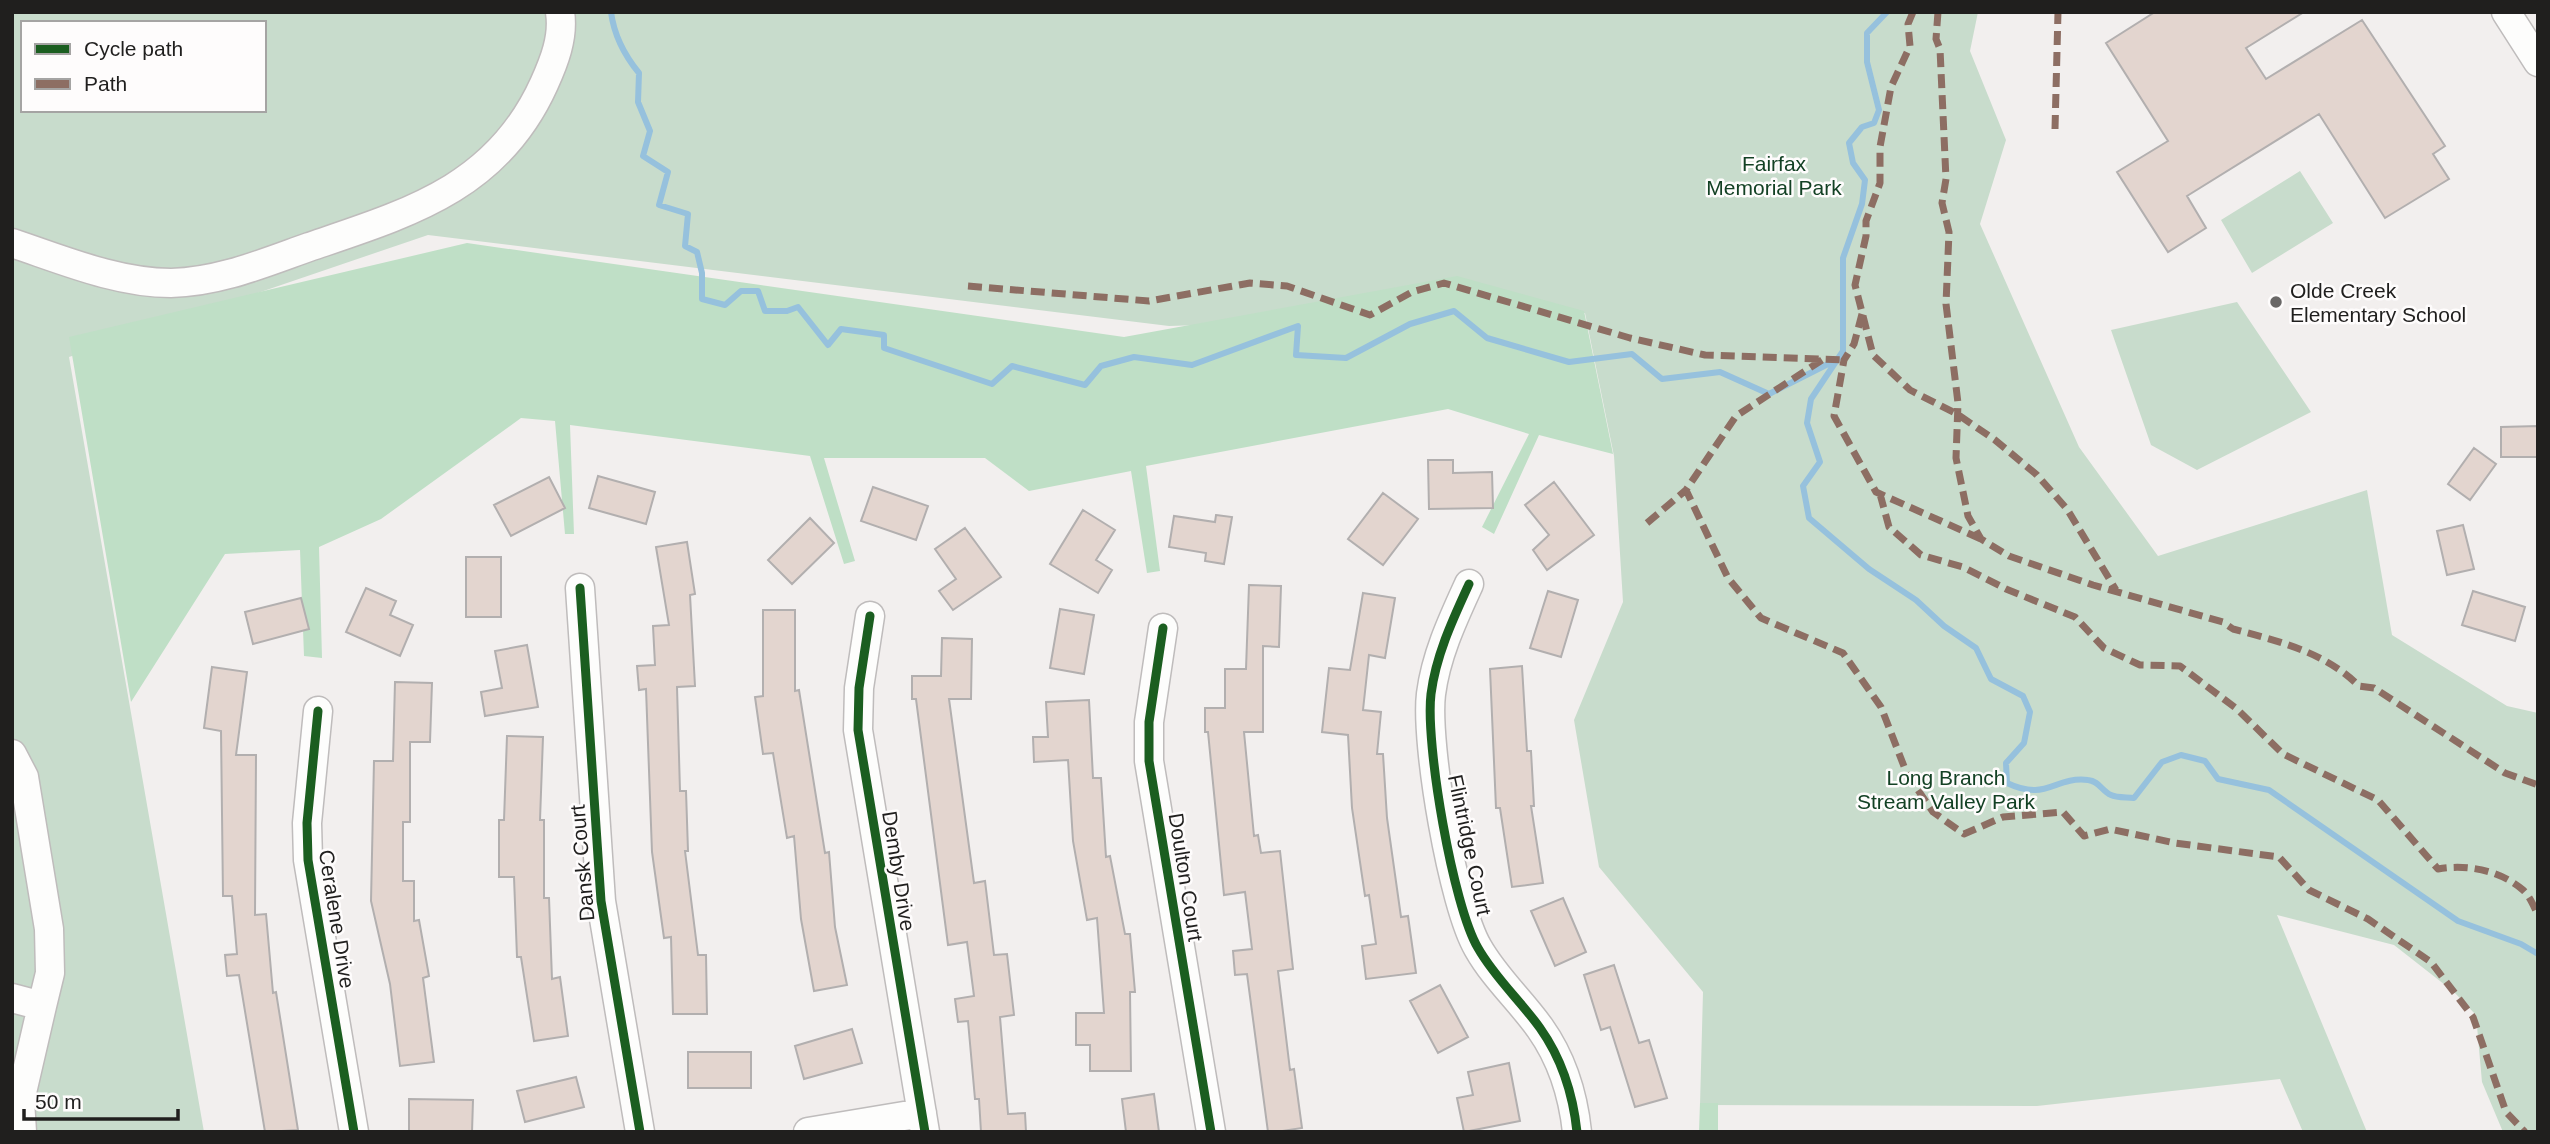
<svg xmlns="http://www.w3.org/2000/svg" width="2550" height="1144" font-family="Arial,sans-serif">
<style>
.green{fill:#c8dccc;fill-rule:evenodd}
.forest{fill:#bfdfc6}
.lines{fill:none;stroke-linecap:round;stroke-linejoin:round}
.stream{stroke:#96c1dd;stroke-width:6}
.building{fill:#e3d5cf;stroke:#b2afaf;stroke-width:2}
.minor-casing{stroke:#bfbcbc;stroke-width:31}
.minor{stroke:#fdfdfc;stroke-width:28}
.quiet{stroke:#8d6e63;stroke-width:7;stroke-dasharray:14 7;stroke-linecap:butt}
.cycleway-casing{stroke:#fefcfc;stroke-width:13}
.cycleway{stroke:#1b5e20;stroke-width:9}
.poi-dot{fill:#6a6867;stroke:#fefcfc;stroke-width:2.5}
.labels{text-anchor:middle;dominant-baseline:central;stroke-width:5;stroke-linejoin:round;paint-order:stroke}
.park-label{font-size:21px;fill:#134124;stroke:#fefcfc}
.poi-label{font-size:21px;fill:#201f1e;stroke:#fefcfc;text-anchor:start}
.street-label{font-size:21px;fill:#201f1e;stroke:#fefcfc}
</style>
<rect width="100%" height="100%" fill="#f2efee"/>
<path class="green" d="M12 12H1978L1970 51 2006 140 1980 224 2079 447 2158 556 2367 490 2392 635 2507 706 2538 713V1132H2503L2482 1082 2476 1015 2454 992 2394 945 2277 915 2367 1132H2303L2280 1079 2037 1106 1700 1105 1703 992 1599 867 1574 720 1623 602 1614 456 1585 313 1169 326 428 235 69 357 204 1132H12ZM23 23H264V110H23Z
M2300 171 2333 223 2252 273 2221 220Z
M2237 302 2311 412 2197 470 2151 445 2111 330Z"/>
<path class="forest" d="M467 243 1124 337 1457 276 1584 311 1613 454 1539 435 1494 534 1482 527 1529 434 1448 409 1146 466 1160 571 1147 573 1131 471 1029 491 985 458H824L855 561 844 564 810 456 570 425 574 534H565L555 421 521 418 381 519 319 547 322 658 304 656 300 550 225 554 131 702 69 337Z
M1700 1103H1718V1132H1699Z"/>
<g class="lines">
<path class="stream" d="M611 12C614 35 625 56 639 73L638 102 650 131 643 156 668 172 659 205 688 214 685 246 697 252 702 273V299L725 305 741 291H758L765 311H787L798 307 828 345 841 329 884 335V348L992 384 1012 366 1085 385 1101 366 1134 357 1192 365 1298 326 1296 355 1346 358 1410 324 1454 311 1487 338 1569 362 1632 354 1662 379 1720 372 1769 394 1836 360
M1887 12 1867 33V62L1879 110 1874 123 1862 127 1849 143 1853 163 1865 180 1862 204 1843 258V351L1811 399 1807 423 1820 462 1803 486 1809 518 1869 569 1916 600 1944 626 1976 648 1991 679 2023 696 2030 712 2024 743 2006 763 2007 783C2047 802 2054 776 2088 780 2099 781 2102 791 2111 795 2117 798 2127 797 2134 798L2162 762 2181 755 2205 761 2218 779 2269 790 2458 921 2521 944 2538 954"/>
</g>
<path class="building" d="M2155 12H2304L2246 48 2266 79 2362 20 2445 146 2433 154 2449 179 2385 218 2319 114 2187 196 2206 228 2168 252 2117 172 2168 141 2106 43Z
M2538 426V457H2501V427Z
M2474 448 2496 464 2470 500 2448 484Z
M1428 460H1453V473L1492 472 1493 508 1429 509Z
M598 476 655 492 646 524 589 508Z
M549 477 565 508 511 536 494 505Z
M1554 482 1594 535 1547 570 1533 550 1549 535 1525 505Z
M873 487 928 506 916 540 861 521Z
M1383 493 1418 519 1383 565 1348 539Z
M1083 510 1115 530 1096 560 1112 570 1098 593 1050 564Z
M1216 515 1232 517 1224 564 1205 561 1206 553 1169 547 1174 516 1215 522Z
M810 518 834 543 792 584 768 560Z
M2463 525 2474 569 2447 575 2437 531Z
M965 528 1001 577 953 610 939 591 956 579 935 549Z
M687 542 695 594 690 595 695 686 677 687 680 791H686L688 851H685L698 955H706L707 1014H673L671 937 664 938 652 852 646 689 639 690 637 666 655 665 653 626 669 625 656 547Z
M466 557H501V617H466Z
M1249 585 1281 586 1279 647 1263 646V732H1244L1254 836 1258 835 1261 853 1280 851 1293 969 1278 971 1290 1070 1294 1069 1302 1128 1276 1132H1268L1247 974 1235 975 1233 951 1252 949 1245 892 1224 895 1208 732H1205V708H1225V669H1246Z
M366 588 396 601 390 615 413 625 400 656 346 632Z
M1548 591 1578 600 1561 657 1530 648Z
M2473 591 2525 607 2515 641 2462 625Z
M1363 593 1395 598 1385 658 1369 655 1363 710 1381 712 1377 754H1383L1387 818 1401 917 1408 916 1416 973 1366 979 1362 946 1376 944 1369 895 1365 896 1352 808 1348 735 1322 732 1329 668 1350 670Z
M301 598 309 629 253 644 245 612Z
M1060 609 1094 615 1084 674 1050 668Z
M763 610H795V691L799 690 825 853 829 852 835 927 847 985 814 991 801 919 794 836 787 838 773 753 763 754 755 697 763 696Z
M942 638 972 639 971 699H949L974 883 985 881 994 955 1007 954 1014 1015 1000 1017 1008 1114 1025 1113 1026 1132H981L979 1099H975L968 1021 958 1022 955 999 974 996 967 942 948 945 916 699H912V676H941Z
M527 645 538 707 485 716 481 692 502 688 495 651Z
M1522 666 1527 751H1531L1534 806H1531L1543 883 1512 887 1500 808H1496L1490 669Z
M212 667 247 672 236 755H256L255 915 266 914 273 993 276 992 298 1130 265 1132 239 975 227 976 225 955 237 954 232 896H223L221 731 204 728Z
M395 682 432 683 430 742H410V822H403V881H414V921L419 920 429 976 423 978 434 1062 400 1066 390 984 371 901 374 761H393Z
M1089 700 1093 778H1101L1106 857 1110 856 1125 934H1130L1135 992H1130L1131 1071H1090V1045H1076V1013H1104L1097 918 1087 920 1073 841 1068 760 1034 762 1033 737H1048L1046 702Z
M507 736 543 737 540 820H544V898H549L552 979 560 977 568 1036 534 1041 521 957H517L514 877H499V820H504Z
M1563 898 1586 952 1555 966 1531 911Z
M1614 965 1639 1043 1649 1040 1667 1098 1635 1107 1610 1027 1601 1030 1584 975Z
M1440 985 1468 1037 1438 1053 1410 1001Z
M852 1029 862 1063 804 1079 795 1046Z
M688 1052H751V1088H688Z
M1509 1063 1520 1121 1464 1132 1457 1098 1473 1095 1468 1072Z
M576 1077 584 1107 525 1122 517 1091Z
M1154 1094 1159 1132H1126L1122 1099Z
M409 1099 473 1100 472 1132H409Z"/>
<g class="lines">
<defs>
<path id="minor" d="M2506 12 2538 62
M12 243C63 260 117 283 171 283 219 282 264 263 309 247 409 213 497 188 544 84 554 62 564 37 560 12
M1469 584C1453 619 1436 655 1431 694 1425 743 1453 906 1478 948 1495 978 1520 1000 1540 1028 1562 1059 1573 1094 1577 1132
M580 588 601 901 640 1132
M870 616 859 688 858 730 925 1132
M1163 628 1149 722V761L1211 1132
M318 711 307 823 308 860 354 1132
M12 754 24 777 49 929 50 973 42 1006
M12 998 42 1006 20 1101 22 1132
M808 1132 922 1113"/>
</defs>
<use href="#minor" class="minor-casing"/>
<use href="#minor" class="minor"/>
<path class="quiet" d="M1913 12 1908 24 1910 46 1891 87 1880 147V183L1866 221V236L1855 285 1873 355 1910 390 1957 414 1995 440 2037 475 2067 509 2116 590
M1938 12 1936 39 1940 49 1946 179 1942 203 1949 232 1946 304 1958 403 1956 458 1968 516 1981 539 2009 556 2093 585 2223 622 2233 629C2278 641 2325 652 2359 686L2374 688 2505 773 2538 785
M2055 129 2058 12
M968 286 1149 301 1250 283 1287 286 1370 315 1412 292 1444 283 1630 338 1705 355 1844 360
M1862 314 1854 344 1844 360 1834 416 1876 492 1981 539
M1822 360 1736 416 1686 490 1728 578 1761 618 1843 653 1881 707 1907 774 1933 812 1964 834 2003 817 2063 812 2084 836 2110 829 2175 843 2279 857 2309 890 2368 919 2431 962 2473 1017 2506 1112 2525 1132
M1880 494 1889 527 1921 555 1963 567 2006 589 2075 617 2104 648 2140 665 2180 666 2237 709 2283 754 2378 800 2438 869C2466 864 2500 870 2523 890 2530 896 2534 907 2538 915
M1647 523 1686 490"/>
<defs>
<path id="cycleway" d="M1469 584C1453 619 1436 655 1431 694 1425 743 1453 906 1478 948 1495 978 1520 1000 1540 1028 1562 1059 1573 1094 1577 1132
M580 588 601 901 640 1132
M870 616 859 688 858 730 925 1132
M1163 628 1149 722V761L1211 1132
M318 711 307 823 308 860 354 1132"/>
</defs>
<use href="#cycleway" class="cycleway-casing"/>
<use href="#cycleway" class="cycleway"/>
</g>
<circle class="poi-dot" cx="2276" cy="302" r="7"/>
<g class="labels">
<g class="park-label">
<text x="1774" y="163">Fairfax<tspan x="1774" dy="24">Memorial Park</tspan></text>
<text x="1946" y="777">Long Branch<tspan x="1946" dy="24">Stream Valley Park</tspan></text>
</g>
<g class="poi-label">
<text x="2290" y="290">Olde Creek<tspan x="2290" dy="24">Elementary School</tspan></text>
</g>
<g class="street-label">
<text transform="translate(1470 845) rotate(78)">Flintridge Court</text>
<text transform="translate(582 863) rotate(-95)">Dansk Court</text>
<text transform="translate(899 871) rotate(81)">Demby Drive</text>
<text transform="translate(1186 877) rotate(81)">Doulton Court</text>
<text transform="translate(337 919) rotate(81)">Ceralene Drive</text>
</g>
</g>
<rect width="2550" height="1144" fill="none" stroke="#201f1e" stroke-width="28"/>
<rect x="21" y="21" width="245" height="91" fill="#fefcfc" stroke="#a5a4a3" stroke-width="2"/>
<rect x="35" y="44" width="35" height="10" fill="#1b5e20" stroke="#a5a4a3" stroke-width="2"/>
<text x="84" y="56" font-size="21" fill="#201f1e">Cycle path</text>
<rect x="35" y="79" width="35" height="10" fill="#8d6e63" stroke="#a5a4a3" stroke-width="2"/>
<text x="84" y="91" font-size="21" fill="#201f1e">Path</text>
<path d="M24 1109v10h154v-10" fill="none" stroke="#201f1e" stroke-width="3.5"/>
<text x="35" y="1109" font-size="21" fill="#201f1e" stroke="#fefcfc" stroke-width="5" paint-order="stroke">50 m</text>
</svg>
